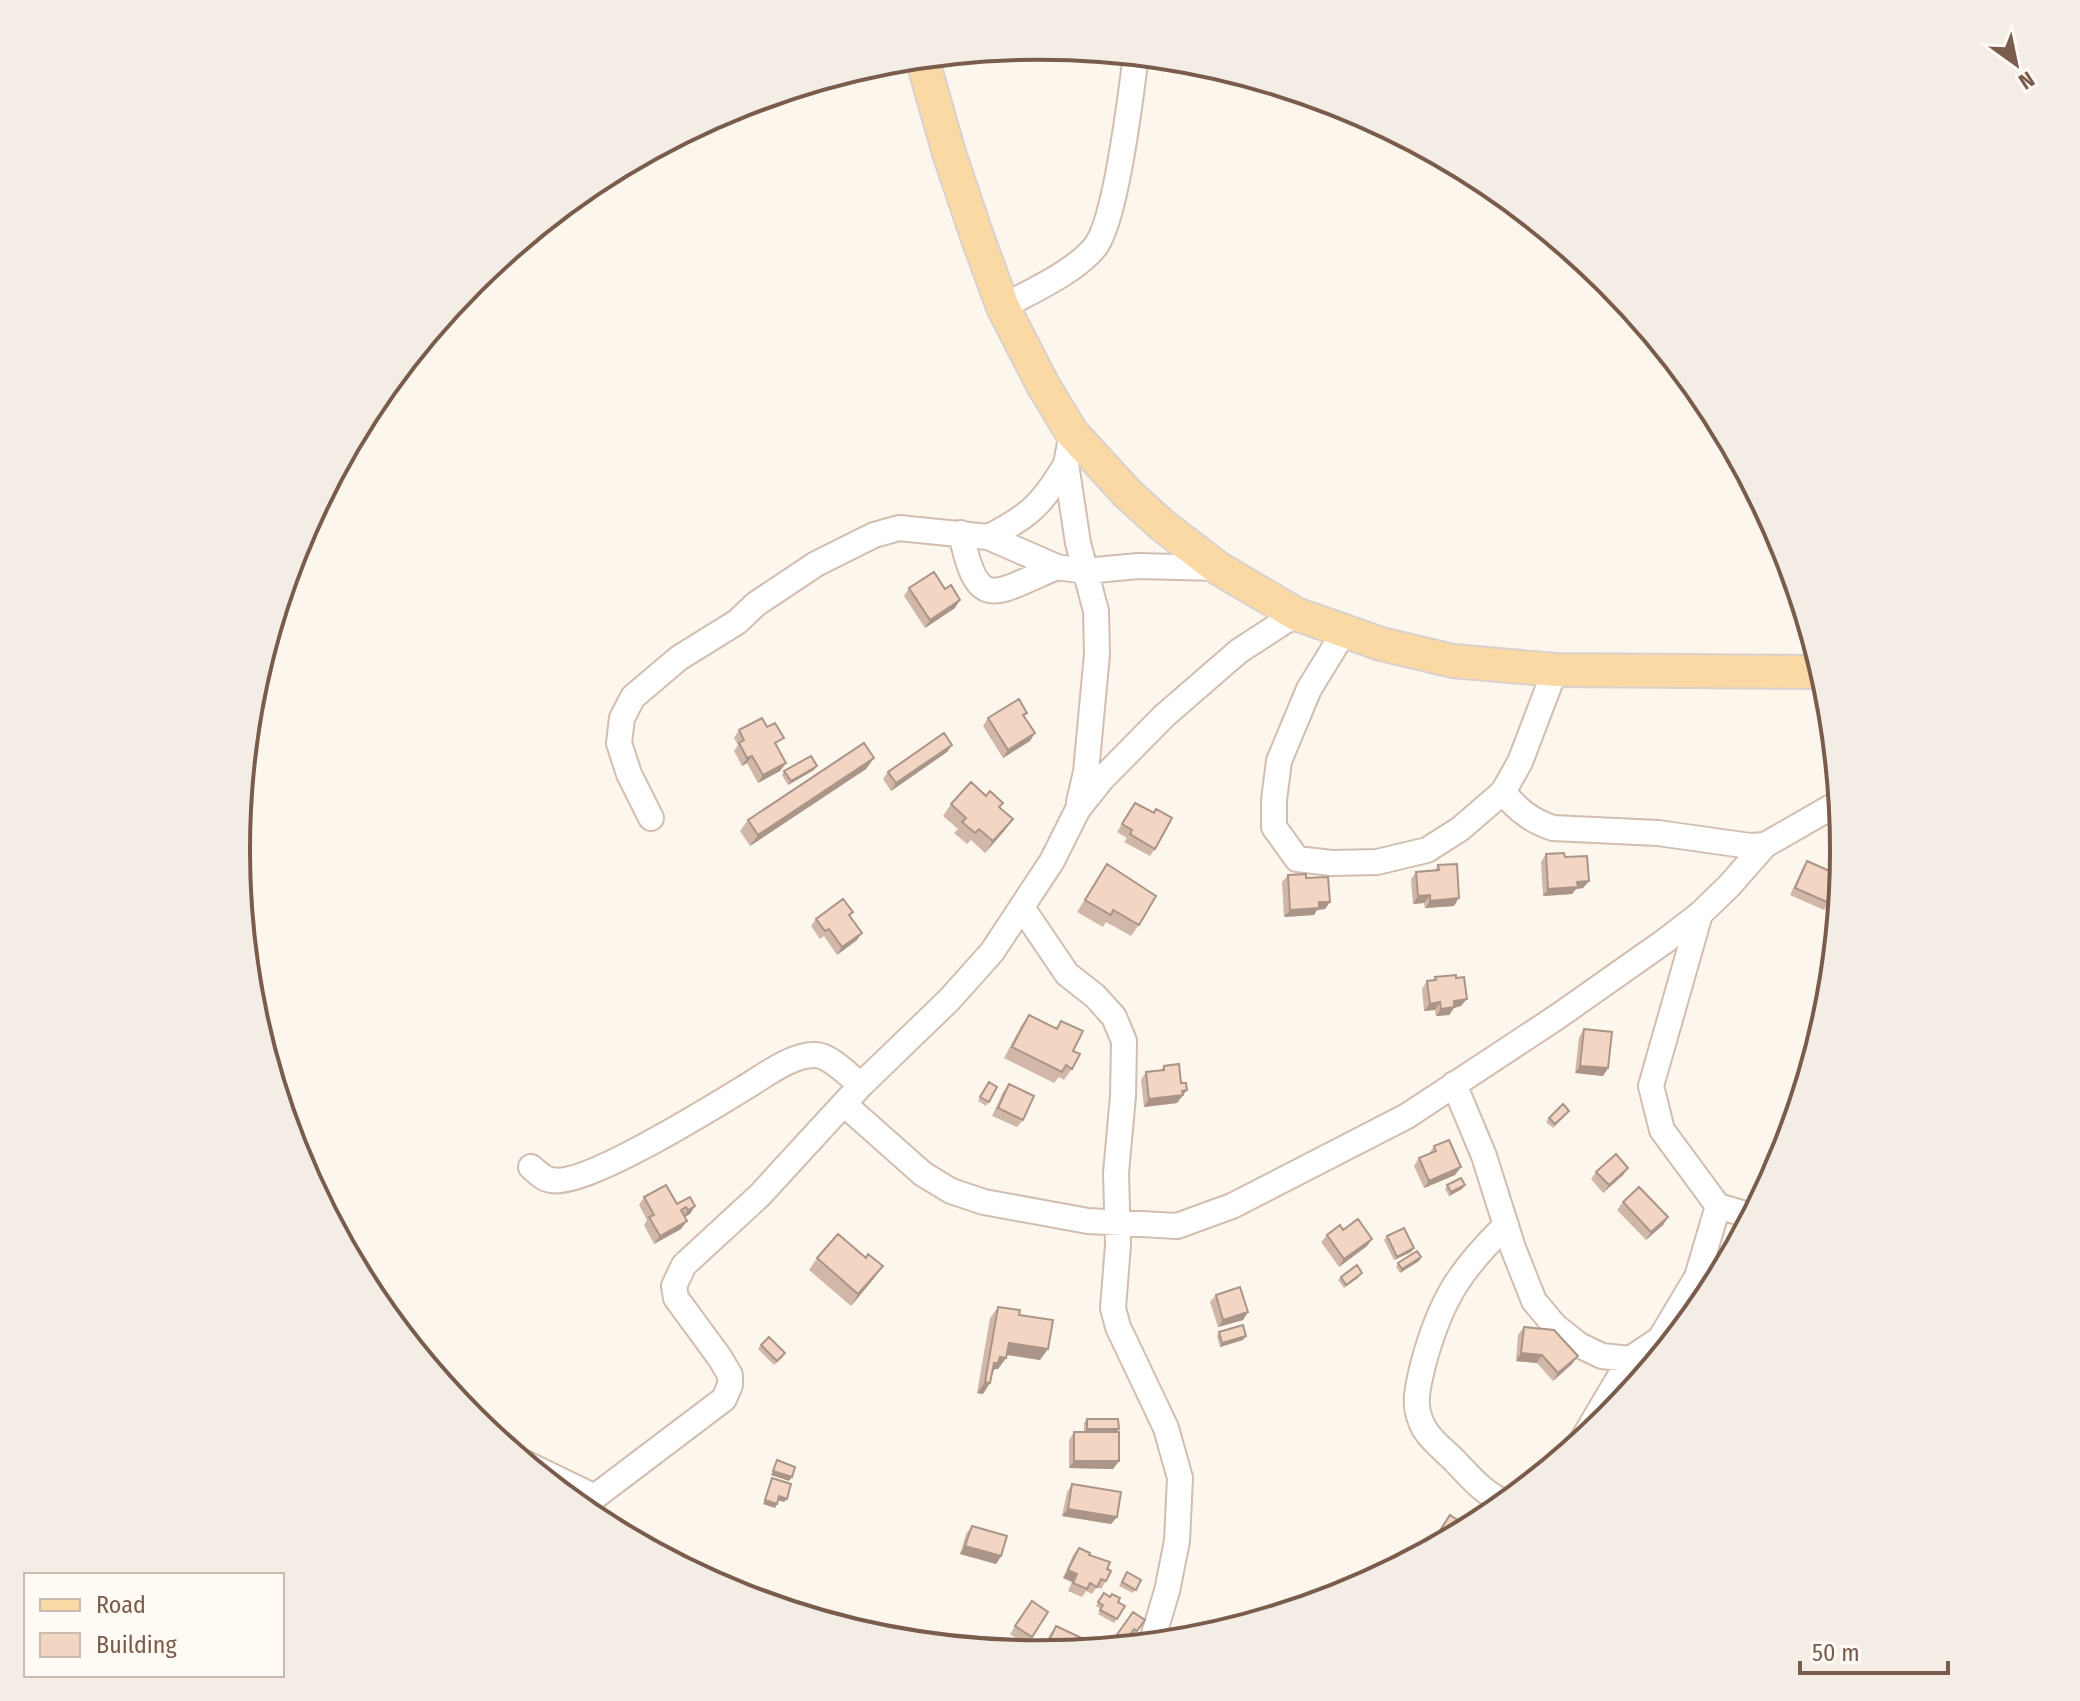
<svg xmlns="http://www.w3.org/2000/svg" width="2080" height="1701" font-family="'Fira Sans Condensed',sans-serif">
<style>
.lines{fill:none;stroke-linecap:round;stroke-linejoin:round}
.minor-casing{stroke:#d1beb0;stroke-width:28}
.major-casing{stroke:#dad1cd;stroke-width:36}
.minor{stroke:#fff;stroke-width:24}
.major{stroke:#fbd9a5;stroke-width:32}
.wall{fill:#d1b7a8}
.shaded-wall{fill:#aa9588}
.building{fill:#f3d5c3;stroke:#aa9588;stroke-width:2}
.rim{fill:none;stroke:#7a5c4d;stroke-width:4}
</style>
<rect width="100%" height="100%" fill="#fdf6ec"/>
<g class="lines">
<defs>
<path id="minor" d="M1003 307C1031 291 1075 272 1095 247 1116 221 1131 94 1136 55
M1072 433 1066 464 1078 543 1096 611 1097 654 1086 772 1079 802
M961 533C978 615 994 593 1057 567
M988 537C1029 517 1043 503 1066 464
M1344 632 1309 689 1279 761 1274 800V827L1297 859 1332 863 1377 862 1427 850 1460 829 1503 792 1520 762 1555 670
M1503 792C1517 809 1531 821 1553 828L1658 833 1750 846 1765 845
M651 818 629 774 619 743 622 718 633 697 679 658 737 622 756 604 816 564 874 535 899 528 988 537 1057 567 1085 571 1138 566 1218 568
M1023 909 1067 974 1095 996 1114 1017 1124 1041 1123 1096 1116 1173 1118 1245 1113 1308 1118 1327 1166 1428 1180 1478 1177 1541 1167 1591 1151 1644
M1700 914 1651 1086 1662 1130 1718 1206 1752 1216
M1454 1084 1484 1156 1513 1248 1534 1301 1555 1326 1579 1345 1602 1356 1630 1359 1660 1339 1697 1277 1718 1206
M844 1104 923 1174 951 1191 984 1202 1088 1221 1177 1226 1232 1206 1407 1116 1557 1017 1665 941 1700 914 1729 886 1765 845 1840 802
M531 1167C537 1172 543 1179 551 1180 584 1188 716 1105 749 1085 767 1074 793 1054 816 1055 831 1056 849 1076 861 1085
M1506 1225C1459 1271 1440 1301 1423 1365 1419 1382 1413 1402 1420 1419 1425 1436 1443 1449 1455 1461 1469 1476 1487 1497 1507 1503
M1581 1442 1630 1359
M525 1463 593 1496
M580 1508 724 1399 730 1385V1375L720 1358 676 1298 674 1286 684 1265 760 1195 861 1085 949 1000 992 952 1052 861 1078 809 1101 780 1164 716 1239 651 1296 614"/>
<path id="major" d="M922 58 949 153 978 239 1003 307 1043 385 1072 433 1128 494 1162 525 1218 568 1296 614 1381 644 1453 661 1555 670 1822 672"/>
</defs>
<use href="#minor" class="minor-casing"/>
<use href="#major" class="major-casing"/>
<use href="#minor" class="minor"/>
<use href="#major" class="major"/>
</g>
<path class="wall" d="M909 588 955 608 925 628 904 596Z
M1027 713 1024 717 1030 741 1003 758 983 726 988 718Z
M739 730 778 746 777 747 786 763 780 771 758 783 747 763 742 766 734 751 738 745 734 738Z
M952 745 947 752 891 791 883 779 888 772Z
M874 758 866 769 750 846 740 831 748 820Z
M814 770 788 785 782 775 784 771Z
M986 796 1003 803 1000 807 1005 830 985 853 971 840 967 844 954 833 958 829 943 816 951 804Z
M1135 803 1155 849 1150 856 1124 842 1127 838 1117 832Z
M1546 854 1589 881 1583 888 1576 889 1572 894 1543 896 1541 862Z
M1807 861 1829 903 1824 910 1790 895 1802 869Z
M1107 864 1139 925 1131 936 1106 922 1103 927 1077 912Z
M1438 865 1454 906 1425 908 1424 903 1413 904 1411 879 1416 872 1435 870Z
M1288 875 1306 878 1330 902 1325 909 1317 910 1314 915 1284 917 1282 882Z
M850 916 857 940 837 955 824 936 820 939 811 926 816 919Z
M1834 961 1829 1008 1824 1024 1818 1023Z
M1435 977 1461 1006 1454 1008 1449 1015 1436 1016 1435 1010 1424 1011 1422 989 1427 981 1433 980Z
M1029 1015 1056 1028 1061 1021 1073 1051 1072 1069 1064 1080 1059 1077 1054 1083 1004 1058 1021 1026Z
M1584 1029 1608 1068 1603 1076 1575 1073 1579 1037Z
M1164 1066 1181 1083 1182 1098H1180L1177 1103 1144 1107 1141 1080 1146 1072 1160 1071Z
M989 1082V1102L986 1106 978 1101Z
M1009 1084 1023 1120 1017 1127 992 1116 1003 1092Z
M1567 1114 1553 1128 1546 1122 1549 1118Z
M1434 1146 1455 1175 1424 1188 1414 1166 1419 1158 1429 1154Z
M1628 1168 1623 1175 1603 1193 1591 1179 1596 1172Z
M1447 1185H1465L1462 1189 1449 1196 1445 1189Z
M644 1197 677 1204 695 1206 690 1214 684 1217 681 1229 654 1244 644 1225 647 1220 639 1205Z
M1623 1202 1668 1217 1663 1225 1646 1240 1617 1210Z
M1343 1230 1372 1239 1367 1246 1339 1267 1321 1242 1327 1235Z
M1731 1232 1742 1236 1724 1269 1716 1266 1726 1240Z
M1387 1236 1411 1252 1394 1260 1384 1240Z
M1421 1257 1419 1261 1400 1273 1396 1267 1398 1263Z
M817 1258 875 1277 851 1306 809 1270Z
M1341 1277H1360L1344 1288 1338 1280Z
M1216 1295 1248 1312 1243 1320 1218 1327 1210 1302Z
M998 1307 1019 1315 1040 1360 1007 1355 1006 1358 998 1369H995L992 1372 983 1394 977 1393 990 1318Z
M1524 1327 1572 1364 1553 1381 1537 1363 1516 1361 1518 1335Z
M1219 1332 1243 1340 1220 1347 1217 1336Z
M761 1345 783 1357 774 1365 758 1349Z
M1087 1419 1116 1432 1119 1461 1113 1469 1069 1468V1440L1074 1432H1084V1423Z
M1072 1484 1117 1517 1111 1524 1062 1516 1067 1492Z
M1450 1515 1470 1528 1428 1551 1427 1550Z
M972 1526 1001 1556 996 1564 960 1554 966 1534Z
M1079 1548 1107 1569 1106 1581 1101 1589 1097 1587 1092 1594 1086 1591 1082 1597 1068 1591 1072 1582 1063 1578 1073 1555Z
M1127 1572 1141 1580 1133 1593 1119 1586Z
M1104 1593 1125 1606 1114 1623 1098 1614 1101 1609 1096 1606Z
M1032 1601 1048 1612 1026 1645 1010 1634Z
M1133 1612 1145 1620 1134 1635 1131 1633 1128 1637 1131 1639 1126 1646 1123 1647 1113 1640Z
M1056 1626 1081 1651 1040 1655 1050 1634Z"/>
<path class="shaded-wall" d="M1053 47 1076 49 1073 53Z
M1092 52 1103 53 1100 56H1090Z
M960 600 955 608 925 628 930 620Z
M1035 733 1030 741 1003 758 1008 750Z
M952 745 947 752 891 791 896 783Z
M752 756 747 763 742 766 747 758Z
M874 758 866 769 750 846 758 835Z
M786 763 780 771 758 783 763 775Z
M817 766 814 770 788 785 791 781Z
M1013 819 1005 830 985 853 993 841Z
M1589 881 1583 888 1576 889 1572 894 1543 896 1548 889 1577 882Z
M1430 895 1424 903 1413 904 1418 896Z
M1459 898 1454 906 1425 908 1430 901Z
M1319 902H1330L1325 909 1317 910 1314 915 1284 917 1290 910Z
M862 933 857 940 837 955 842 947Z
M1467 999 1461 1006 1454 1008 1449 1015 1436 1016 1441 1009 1454 1001Z
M1440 1002 1435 1010 1424 1011 1430 1004Z
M1826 1012H1828L1824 1024 1818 1023Z
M1580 1066 1608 1068 1603 1076 1575 1073Z
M1187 1090 1177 1103 1144 1107 1149 1099Z
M1461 1167 1455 1175 1424 1188 1429 1181Z
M1628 1168 1623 1175 1603 1193 1609 1185Z
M1465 1185 1462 1189 1449 1196 1451 1192Z
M695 1206 690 1214 683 1218 688 1210Z
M1668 1217 1663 1225 1646 1240 1651 1232Z
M687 1221 681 1229 654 1244 660 1236Z
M1372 1239 1367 1246 1339 1267 1344 1259Z
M1414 1248 1411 1252 1394 1260 1397 1257Z
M1421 1257 1419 1261 1400 1273 1402 1269Z
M1721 1259 1728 1261 1724 1269 1716 1266Z
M883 1266 875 1277 851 1306 858 1294Z
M1248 1312 1243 1320 1218 1327 1223 1320Z
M1246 1336 1243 1340 1220 1347 1222 1343Z
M1009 1343 1048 1349 1040 1360 1001 1354Z
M1521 1353 1542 1355 1537 1363 1516 1361Z
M1578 1356 1572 1364 1553 1381 1558 1373Z
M1000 1357 1006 1358 998 1369H995L990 1375 986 1374Z
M985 1382 990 1383 983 1394 977 1393Z
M1087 1429H1119L1116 1433H1084Z
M1074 1461H1119L1113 1469 1069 1468Z
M773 1471 792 1477 789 1481 771 1475Z
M779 1496 787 1499 784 1502 777 1500Z
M765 1500 777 1504 775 1508 763 1504Z
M1068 1509 1117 1517 1111 1524 1062 1516Z
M965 1546 1001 1556 996 1564 960 1554Z
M1068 1570 1077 1574 1072 1582 1063 1578Z"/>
<path class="building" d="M934 572 945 589 951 585 960 600 930 620 909 588Z
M1019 699 1027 713 1023 715 1035 733 1008 750 988 718Z
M762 718 767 727 775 723 784 738 775 743 786 763 763 775 752 756 747 758 739 743 744 740 739 730Z
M944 733 952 745 896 783 888 772Z
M864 743 874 758 758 835 748 820Z
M811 756 817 766 791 781 784 771Z
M971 782 986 796 990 791 1003 803 999 807 1013 819 993 841 979 829 975 833 962 822 966 818 951 804Z
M1135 803 1154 813 1156 809 1172 818 1155 849 1130 834 1132 830 1122 824Z
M1564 853 1565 857 1587 856 1589 881 1577 882 1578 887 1548 889 1546 854Z
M1807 861 1841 876 1829 903 1795 888Z
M1107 864 1156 896 1139 925 1113 910 1111 915 1085 900Z
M1457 864 1459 898 1430 901V895L1418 896 1416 872 1439 870 1438 865Z
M1306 874V878L1328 877 1330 902H1319V908L1290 910 1288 875Z
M843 899 853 912 849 915 862 933 842 947 829 929 825 931 816 919Z
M1456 975V978L1464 977 1467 999 1454 1001V1007L1441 1009 1440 1002 1430 1004 1427 981 1436 980 1435 977Z
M1830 994 1829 1008 1828 1012H1826Z
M1029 1015 1057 1029 1061 1021 1083 1031 1073 1051 1080 1054 1072 1069 1066 1065 1062 1072 1012 1047Z
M1584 1029 1612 1032 1608 1068 1580 1066Z
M1179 1064 1181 1083H1186L1187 1090 1182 1091 1183 1095 1149 1099 1146 1072 1164 1070V1066Z
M989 1082 997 1087 989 1102 980 1097Z
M1009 1084 1034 1096 1023 1120 998 1108Z
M1563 1104 1569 1111 1555 1124 1549 1118Z
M1449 1140 1461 1167 1429 1181 1419 1158 1436 1151 1434 1146Z
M1616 1154 1628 1168 1609 1185 1596 1172Z
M1461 1178 1465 1185 1451 1192 1447 1185Z
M666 1185 677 1204 690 1197 695 1206 688 1210 686 1207 681 1210 687 1221 660 1236 649 1217 654 1215 644 1197Z
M1639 1187 1668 1217 1651 1232 1623 1202Z
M1358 1219 1372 1239 1344 1259 1327 1235 1340 1225 1343 1230Z
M1404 1228 1414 1248 1397 1257 1387 1236Z
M1731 1232 1742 1236 1728 1261 1721 1259Z
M838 1234 866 1258 868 1254 883 1266 858 1294 817 1258Z
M1417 1251 1421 1257 1402 1269 1398 1263Z
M1357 1265 1362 1273 1346 1285 1341 1277Z
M1240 1287 1248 1312 1223 1320 1216 1295Z
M998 1307 1020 1310 1019 1315 1053 1320 1048 1349 1009 1343 1006 1358 1000 1357 998 1363H994L990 1383 985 1382Z
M392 1316 408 1330 403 1336 389 1319Z
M1243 1325 1246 1336 1222 1343 1219 1332Z
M1524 1327 1554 1330 1578 1356 1558 1373 1542 1355 1521 1353Z
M769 1337 785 1353 777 1361 761 1345Z
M1087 1419H1118L1119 1429H1087Z
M1074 1432H1119V1461H1074Z
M777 1460 795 1467 792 1477 773 1471Z
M772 1478 791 1484 787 1499 779 1496 777 1504 765 1500Z
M1072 1484 1121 1492 1117 1517 1068 1509Z
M1450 1515 1470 1528 1442 1543 1435 1538Z
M972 1526 1007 1536 1001 1556 965 1546Z
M1079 1548 1090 1553 1089 1555 1110 1562 1107 1569 1111 1571 1106 1581 1101 1579 1097 1587 1090 1583 1087 1589 1073 1583 1077 1574 1068 1570Z
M1127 1572 1141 1580 1136 1590 1122 1582Z
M1104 1593 1110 1597 1112 1594 1120 1598 1118 1602 1125 1606 1117 1619 1100 1610 1103 1605 1098 1602Z
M1032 1601 1048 1612 1032 1637 1015 1626Z
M1133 1612 1145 1620 1137 1631 1134 1629 1128 1637 1131 1639 1128 1644 1116 1636Z
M1056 1626 1086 1640 1081 1651 1050 1654 1044 1651Z
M1109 1642 1119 1647 1105 1649Z"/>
<path d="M0 0H2080V1701H0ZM250 850a790 790 0 1 1 1580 0a790 790 0 1 1-1580 0Z" fill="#f4ede6" fill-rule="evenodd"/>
<path class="rim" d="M250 850a790 790 0 1 1 1580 0a790 790 0 1 1-1580 0Z"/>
<rect x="24" y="1573" width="260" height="104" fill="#fffaf3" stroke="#cabbb1" stroke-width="2"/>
<rect x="40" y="1599" width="40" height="12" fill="#fbd9a5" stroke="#cabbb1" stroke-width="2"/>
<text x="96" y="1613" font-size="24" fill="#7a5c4d">Road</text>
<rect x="40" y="1633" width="40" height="24" fill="#f3d5c3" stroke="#cabbb1" stroke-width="2"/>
<text x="96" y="1653" font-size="24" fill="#7a5c4d">Building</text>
<g transform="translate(2016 64) rotate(147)" stroke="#fffaf3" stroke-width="6" paint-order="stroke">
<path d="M0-6L14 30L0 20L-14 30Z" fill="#7a5c4d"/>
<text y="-12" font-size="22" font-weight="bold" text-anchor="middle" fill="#7a5c4d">N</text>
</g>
<path d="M1800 1661v12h148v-12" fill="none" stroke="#7a5c4d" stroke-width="4"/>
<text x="1812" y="1661" font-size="24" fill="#7a5c4d" stroke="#fffaf3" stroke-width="6" paint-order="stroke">50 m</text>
</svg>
